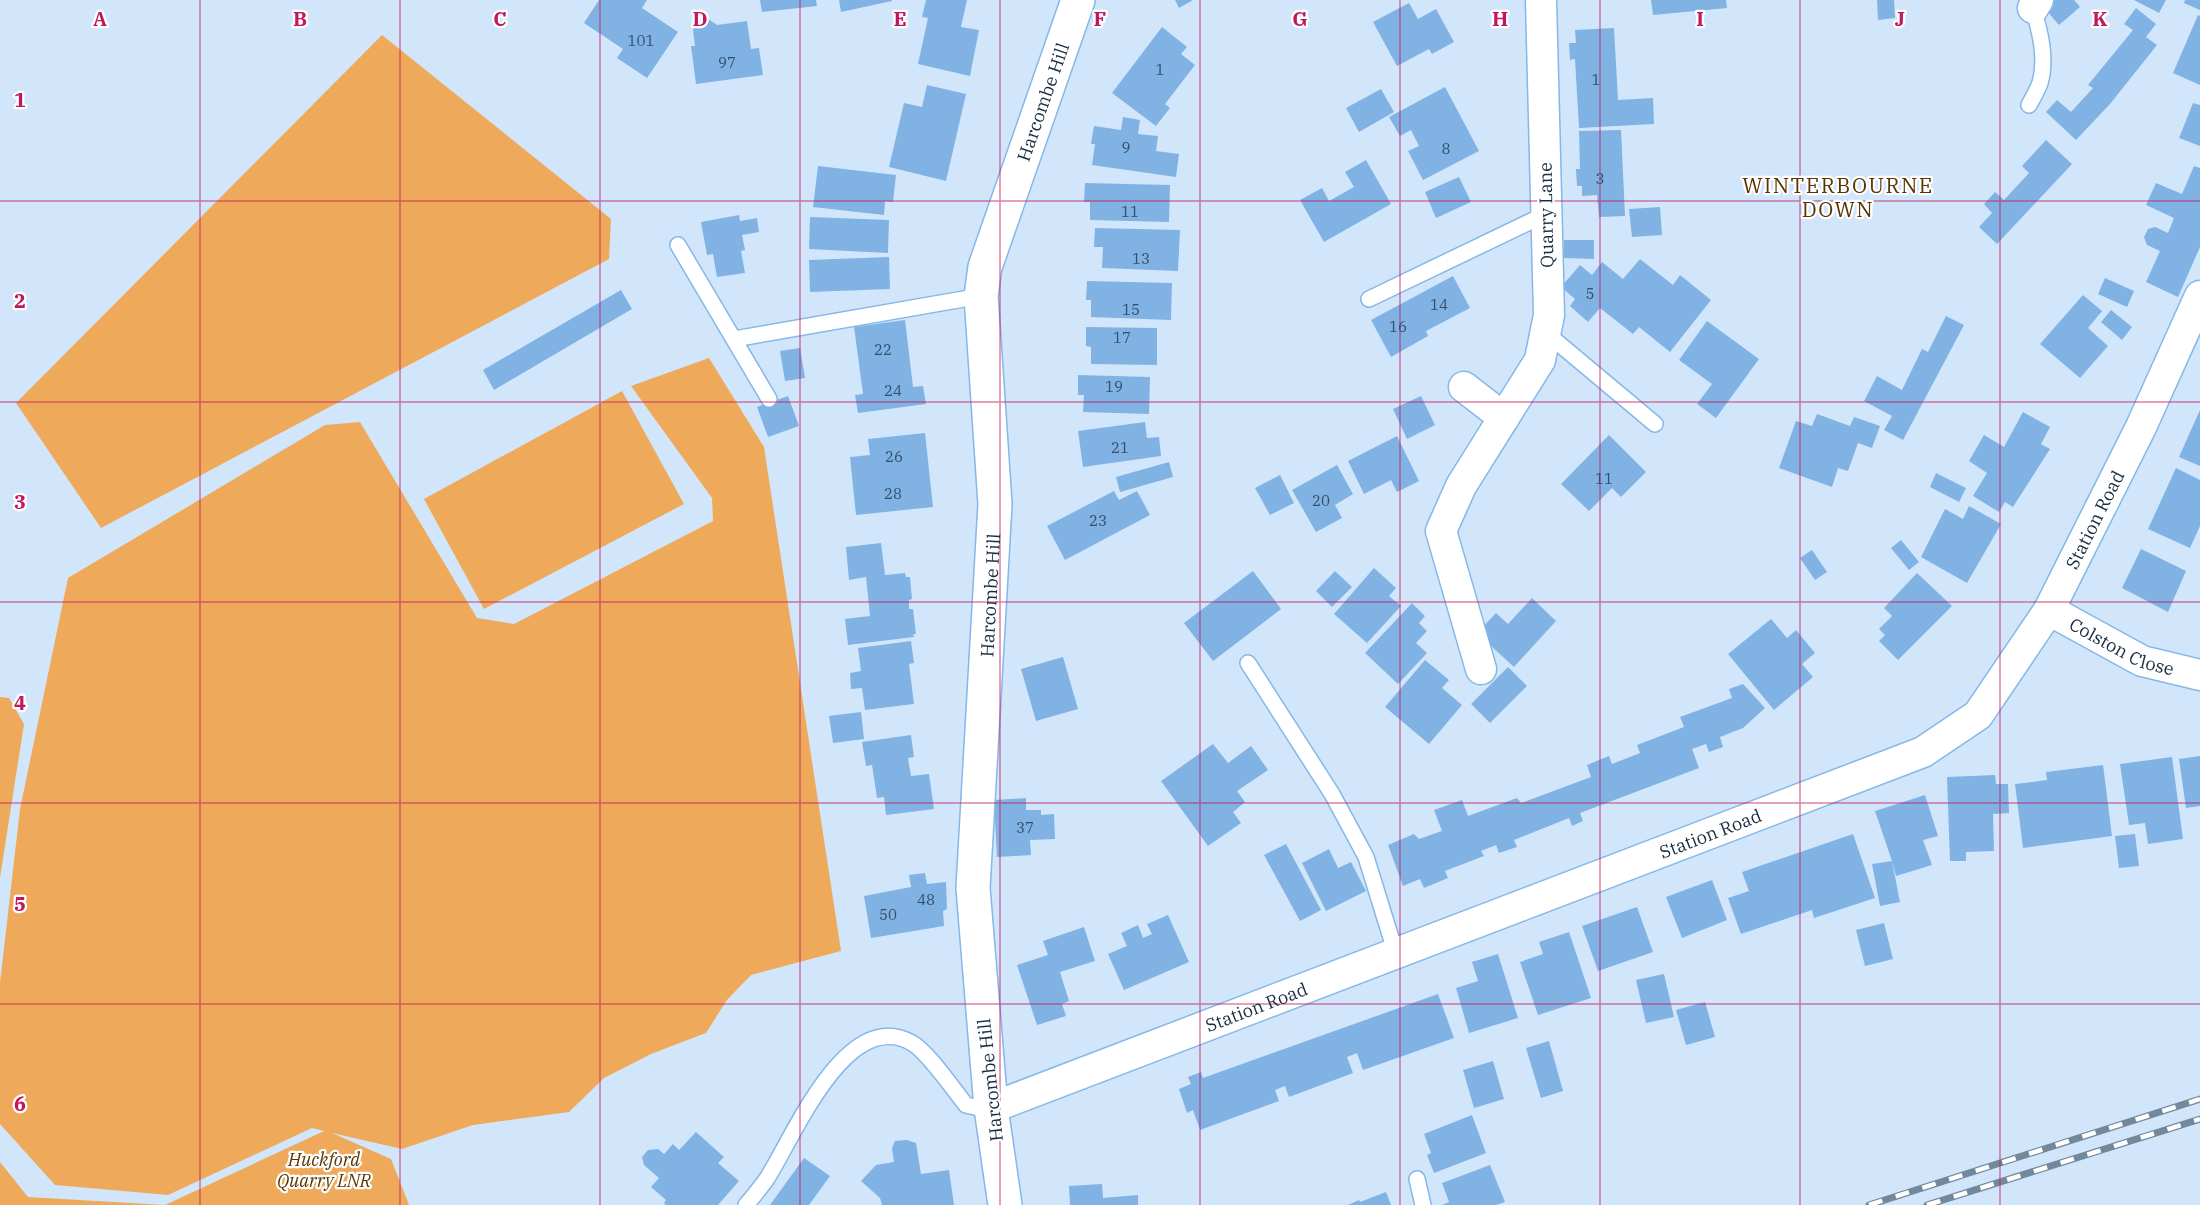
<svg xmlns="http://www.w3.org/2000/svg" width="2200" height="1205" font-family="'IBM Plex Serif',serif">
<style>
.green{fill:#eeaa5a}
.building{fill:#80b2e4}
.lines{fill:none;stroke-linecap:round;stroke-linejoin:round}
.lane-casing{stroke:#85b7e8;stroke-width:18}
.street-casing{stroke:#85b7e8;stroke-width:33}
.secondary-casing{stroke:#85b7e8;stroke-width:36}
.lane{stroke:#fff;stroke-width:15}
.street{stroke:#fff;stroke-width:30}
.secondary{stroke:#fff;stroke-width:33}
.rail-casing{stroke:#74889c;stroke-width:7}
.rail{stroke:#fff;stroke-width:4.5;stroke-dasharray:14;stroke-linecap:butt}
.grid{fill:none;stroke:#c2185b;stroke-width:1.5;stroke-opacity:0.55}
.labels{text-anchor:middle;dominant-baseline:central;stroke-width:4.5;stroke-linejoin:round;paint-order:stroke}
.number-label{font-size:15px;fill:#344f6a}
.street-label{font-size:18px;fill:#1a2e42;stroke:#fff}
.park-label{font-size:18px;font-style:italic;fill:#5a3603;stroke:#fff}
.quarter-label{font-size:21px;letter-spacing:1.5px;fill:#593500;stroke:#fff}
.grid-label{font-size:20px;text-anchor:middle;font-weight:bold;fill:#c2185b;stroke:#fff;stroke-width:4.5;stroke-linejoin:round;paint-order:stroke}
</style>
<rect width="100%" height="100%" fill="#d2e6fb"/>
<path class="green" d="M382 35 611 219 609 259 101 528 16 403Z
M709 358 764 447 841 951 751 975 727 1000 706 1033 651 1054 604 1078 569 1112 473 1125 402 1149 332 1133 391 1159 409 1205H0V1162L28 1197 165 1205 324 1131 312 1128 168 1195 55 1185 0 1124V983L20 809 68 578 325 425 360 422 477 618 514 624 713 521 712 498 631 386Z
M622 391 684 504 484 609 424 499Z
M0 697 9 698 24 724 0 878Z"/>
<path class="building" d="M599 0H647L642 8 678 32 647 78 617 58 623 49 584 23Z
M760 0H816L817 6 762 12Z
M839 0H892V1L841 12Z
M926 0H967L961 27 979 30 970 76 918 64 928 18 922 17Z
M1175 0H1193L1179 8Z
M1651 0H1726L1727 8 1653 15Z
M1877 0H1894L1895 18 1878 20Z
M2046 0H2074L2080 7 2059 25 2041 4Z
M2134 0H2166L2159 13Z
M2185 0H2200V10L2184 3Z
M1409 3 1418 19 1436 9 1454 42 1432 54 1429 49 1397 66 1373 22Z
M2136 8 2156 24 2146 37 2157 45 2110 104 2076 140 2046 112 2057 100 2071 112 2093 88 2088 85 2133 30 2124 24Z
M2198 15 2200 16V85L2173 73Z
M707 18 717 25 747 21 751 49 759 48 763 75 696 84 691 46H695L693 30 696 23Z
M1162 27 1187 47 1181 54 1195 65 1165 104 1170 108 1156 126 1112 93Z
M1614 28 1618 100 1653 98 1654 124 1579 128 1575 59 1570 60 1569 43H1576L1575 30Z
M927 85 966 94 946 181 889 167 904 103 922 107Z
M1445 87 1479 151 1423 180 1408 151 1419 146 1411 130 1400 136 1389 117Z
M1381 89 1394 112 1359 132 1346 108Z
M2193 103 2200 105V146L2179 138Z
M1123 117 1140 120 1138 134 1158 136 1156 151 1179 154 1176 177 1092 165 1095 144H1091L1094 126 1121 130Z
M1621 130 1625 216 1599 217 1597 195 1582 196V186H1577L1576 169H1580L1579 131Z
M2046 140 2072 164 1997 244 1979 227 1992 213 1984 204 1995 192 2004 200 2029 173 2022 166Z
M1366 160 1391 204 1324 242 1300 200 1322 188 1329 201 1354 187 1345 172Z
M818 166 896 175 893 202 885 201 884 215 813 207Z
M2194 166 2200 168V247L2178 297 2146 282 2160 251 2147 245 2144 237 2148 229 2155 227 2168 233 2174 218 2146 205 2156 183 2182 194Z
M1459 177 1471 202 1436 218 1425 192Z
M1085 183 1170 185 1169 222 1090 220V202H1084Z
M1660 207 1662 235 1632 237 1629 209Z
M739 215 740 221 757 218 759 232 742 235 745 250 741 251 745 273 717 277 713 254 707 255 701 222Z
M810 217 889 220 888 253 809 249Z
M1095 228 1180 230 1178 271 1102 268 1103 247H1094Z
M1564 240H1594V259L1564 258Z
M889 257 890 289 810 292 809 260Z
M1640 259 1673 285 1680 275 1711 300 1670 352 1639 327 1633 334 1600 308 1588 322 1570 306 1575 299 1561 287 1580 265 1592 275 1602 262 1623 279Z
M1453 276 1470 308 1426 331 1428 336 1391 357 1371 320Z
M2105 278 2134 291 2127 307 2098 294Z
M1087 281 1172 283 1171 320 1091 317V300H1086Z
M621 290 632 309 494 390 483 370Z
M2083 295 2102 311 2088 328 2108 346 2080 378 2040 344Z
M2111 310 2132 327 2122 340 2101 322Z
M1946 316 1964 325 1903 440 1884 430 1892 416 1864 401 1877 376 1902 390 1922 349 1928 352Z
M905 320 913 387 923 386 926 404 858 413 855 395 863 394 854 327Z
M1707 321 1759 359 1716 418 1697 404 1712 384 1679 360Z
M1086 327 1157 328V365L1091 364V347L1086 346Z
M800 348 805 378 785 381 780 351Z
M1078 375 1150 377 1149 414 1083 412 1084 395H1078Z
M788 396 799 426 768 437 757 407Z
M1421 396 1435 425 1407 439 1393 409Z
M2200 410V466L2179 457Z
M2023 412 2050 427 2041 444 2050 449 2013 507 2005 502 1999 512 1973 496 1987 473 1969 461 1984 435 2004 447Z
M1817 414 1850 426 1854 417 1880 426 1872 448 1858 443 1848 471 1838 468 1832 487 1779 468 1796 421 1812 426Z
M1145 422 1147 438 1159 437 1161 456 1083 467 1078 431Z
M925 433 933 507 856 515 850 457 870 455 868 439Z
M1609 435 1646 472 1621 497 1612 488 1589 511 1561 484Z
M1397 436 1419 481 1397 492 1391 480 1364 494 1348 461Z
M1169 462 1173 477 1120 492 1116 477Z
M1337 465 1353 494 1335 505 1342 518 1316 532 1292 490Z
M2176 468 2200 480V526L2190 548 2148 529Z
M1936 473 1966 488 1959 502 1930 487Z
M1280 475 1294 503 1270 515 1255 488Z
M1114 491 1119 500 1137 491 1150 515 1065 560 1047 526Z
M1969 506 2001 524 1967 583 1921 557 1945 509 1963 519Z
M1901 540 1919 562 1909 570 1891 548Z
M881 543 885 575 905 573 906 577H910L912 599 909 600V609H913L916 634H913L914 637 848 645 845 619 870 616 866 577 849 580 846 547Z
M2141 549 2186 571 2168 612 2122 588Z
M1812 550 1827 572 1815 580 1800 558Z
M1374 568 1396 588 1389 596 1401 606 1367 643 1334 614Z
M1253 571 1281 609 1213 661 1184 623Z
M1335 571 1352 587 1332 607 1316 591Z
M1917 573 1952 606 1898 660 1879 641 1885 635 1879 629 1892 616 1884 608Z
M1532 598 1556 621 1514 667 1477 633 1496 613 1508 624Z
M1412 603 1425 616 1419 623 1427 631 1416 643 1427 653 1398 684 1365 653Z
M1771 619 1787 638 1796 630 1815 653 1802 664 1813 677 1774 710 1728 654Z
M911 641 914 663 909 664 914 704 865 710 862 688 851 689 850 673 861 671 858 648Z
M1063 657 1078 709 1036 721 1021 669Z
M1425 660 1449 680 1442 688 1462 705 1429 744 1385 707Z
M1508 667 1527 686 1490 723 1471 704Z
M1743 684 1765 708 1743 728 1720 737 1723 747 1709 752 1706 744 1692 749 1699 768 1580 813 1583 821 1572 826 1569 818 1514 840 1517 847 1499 853 1496 845 1481 851 1484 856 1445 871 1448 878 1424 888 1420 879 1403 886 1388 845 1414 834 1419 839 1442 831 1434 810 1462 800 1468 816 1517 798 1521 803 1591 777 1587 765 1609 756 1612 764 1640 753 1637 745 1684 727 1680 717 1732 698 1729 689Z
M861 712 864 739 833 743 829 716Z
M911 735 914 757 908 758 911 776 929 774 934 809 886 815 884 797 877 798 872 765 866 766 862 742Z
M1213 744 1228 763 1251 746 1268 770 1237 791 1245 802 1233 812 1241 823 1208 846 1161 781Z
M2200 756V806L2186 808 2179 759Z
M2172 757 2183 839 2148 844 2145 823 2129 825 2120 764Z
M2103 765 2112 836 2023 848 2015 784 2047 780 2046 772Z
M1995 775 1996 784H2008L2009 813 1993 814 1994 851 1966 852V861H1950L1947 777Z
M1925 795 1938 836 1923 840 1932 865 1896 876 1892 861 1900 902 1880 906 1872 864 1892 861 1875 811Z
M1026 798V810H1041V815L1054 814 1055 839 1030 840 1031 855 997 857 994 800Z
M1853 834 1875 898 1814 918 1812 910 1741 934 1728 898 1749 891 1742 872Z
M2135 834 2139 866 2119 868 2115 836Z
M1286 844 1321 910 1300 921 1264 855Z
M1329 849 1338 868 1351 862 1366 891 1326 911 1302 863Z
M925 873 927 884 946 882 947 909 943 911 944 926 871 938 864 896 911 887 909 875Z
M1712 880 1727 920 1682 938 1666 897Z
M1637 907 1653 952 1598 971 1582 926Z
M1168 915 1189 962 1124 990 1108 954 1127 946 1121 933 1138 925 1143 938 1152 934 1147 924Z
M1884 923 1893 959 1865 966 1856 930Z
M1084 927 1095 961 1060 972 1069 1001 1062 1004 1066 1016 1037 1025 1017 965 1048 955 1043 941Z
M1569 932 1591 998 1538 1015 1520 962 1543 954 1539 942Z
M1498 954 1518 1018 1469 1033 1456 988 1478 981 1472 962Z
M1664 974 1674 1017 1646 1023 1636 980Z
M1438 994 1454 1038 1363 1070 1357 1053 1347 1057 1353 1073 1289 1097 1285 1086 1275 1090 1279 1101 1200 1130 1193 1110 1187 1113 1179 1089 1191 1084 1188 1077 1201 1072 1203 1078Z
M1705 1002 1715 1037 1686 1045 1676 1010Z
M1549 1041 1563 1091 1541 1098 1526 1048Z
M1493 1061 1504 1099 1474 1108 1463 1070Z
M1472 1115 1486 1153 1434 1173 1427 1155 1431 1153 1424 1134Z
M696 1132 724 1157 718 1163 739 1181 718 1205H666L664 1203 666 1200 651 1187 659 1178 644 1165 642 1157 648 1150 658 1149 664 1154 673 1144 679 1150Z
M907 1140 916 1143 921 1174 949 1170 954 1205H882L880 1198 861 1181 876 1165 894 1162 892 1148 895 1141Z
M804 1158 830 1176 809 1205H770Z
M1490 1165 1505 1202 1496 1205H1442L1449 1202 1442 1183Z
M1102 1184 1103 1198 1138 1195V1205H1070L1069 1186Z
M1386 1192 1391 1205H1348L1359 1200 1360 1202Z"/>
<g class="lines">
<defs>
<path id="lane" d="M2029 105C2033 98 2037 91 2040 83 2047 59 2040 31 2033 8
M678 245 769 399
M1369 299 1546 214
M1545 332 1655 424
M734 339 981 296
M1248 663 1332 794 1366 857 1396 954
M1417 1179 1423 1205
M746 1205C753 1197 760 1188 766 1180 793 1139 846 1005 912 1043 928 1052 953 1089 966 1105L979 1108H991"/>
<g id="street">
<path d="M2033 8 2038 0"/>
<path d="M1464 387 1504 418"/>
<path id="s1" d="M2049 610 2142 661 2200 675"/>
<path d="M1481 669 1441 531 1461 486 1540 360 1549 315 1541 0"/>
<path id="s2" d="M991 1108 1923 752 1978 715 2049 610 2141 427 2200 296"/>
</g>
<g id="secondary">
<path id="s3" d="M1005 1205 991 1108 973 888 995 504 981 296 985 267 1078 0"/>
</g>
</defs>
<use href="#lane" class="lane-casing"/>
<use href="#street" class="street-casing"/>
<use href="#secondary" class="secondary-casing"/>
<use href="#lane" class="lane"/>
<use href="#street" class="street"/>
<use href="#secondary" class="secondary"/>
<defs>
<path id="rail" d="M1869 1205 2200 1099
M1927 1205 2200 1119"/>
</defs>
<use href="#rail" class="rail-casing"/>
<use href="#rail" class="rail"/>
</g>
<path class="grid" d="M200 0V1205M400 0V1205M600 0V1205M800 0V1205M1000 0V1205M1200 0V1205M1400 0V1205M1600 0V1205M1800 0V1205M2000 0V1205M0 201H2200M0 402H2200M0 602H2200M0 803H2200M0 1004H2200"/>
<g class="labels">
<g class="number-label">
<text x="641" y="40">101</text>
<text x="727" y="62">97</text>
<text x="1160" y="69">1</text>
<text x="1596" y="79">1</text>
<text x="1126" y="147">9</text>
<text x="1446" y="148">8</text>
<text x="1600" y="178">3</text>
<text x="1130" y="211">11</text>
<text x="1141" y="258">13</text>
<text x="1590" y="293">5</text>
<text x="1439" y="304">14</text>
<text x="1131" y="309">15</text>
<text x="1398" y="326">16</text>
<text x="1122" y="337">17</text>
<text x="883" y="349">22</text>
<text x="1114" y="386">19</text>
<text x="893" y="390">24</text>
<text x="1120" y="447">21</text>
<text x="894" y="456">26</text>
<text x="1604" y="478">11</text>
<text x="893" y="493">28</text>
<text x="1321" y="500">20</text>
<text x="1098" y="520">23</text>
<text x="1025" y="827">37</text>
<text x="926" y="899">48</text>
<text x="888" y="914">50</text>
</g>
<g class="street-label">
<text stroke="none"><textPath href="#s3" startOffset="1116">Harcombe Hill</textPath></text>
<text transform="translate(1546 215) rotate(-91)">Quarry Lane</text>
<text stroke="none"><textPath href="#s2" startOffset="1292">Station Road</textPath></text>
<text stroke="none"><textPath href="#s3" startOffset="612">Harcombe Hill</textPath></text>
<text stroke="none"><textPath href="#s1" startOffset="82">Colston Close</textPath></text>
<text stroke="none"><textPath href="#s2" startOffset="770">Station Road</textPath></text>
<text stroke="none"><textPath href="#s2" startOffset="284">Station Road</textPath></text>
<text transform="translate(990 1080) rotate(-96)">Harcombe Hill</text>
</g>
<g class="park-label">
<text x="324" y="1159">Huckford<tspan x="324" dy="21">Quarry LNR</tspan></text>
</g>
<g class="quarter-label">
<text x="1838" y="185">WINTERBOURNE<tspan x="1838" dy="24">DOWN</tspan></text>
</g>
</g>
<g class="grid-label">
<text x="100" y="26">A</text>
<text x="300" y="26">B</text>
<text x="500" y="26">C</text>
<text x="700" y="26">D</text>
<text x="900" y="26">E</text>
<text x="1100" y="26">F</text>
<text x="1300" y="26">G</text>
<text x="1500" y="26">H</text>
<text x="1700" y="26">I</text>
<text x="1900" y="26">J</text>
<text x="2100" y="26">K</text>
<text x="20" y="107">1</text>
<text x="20" y="308">2</text>
<text x="20" y="509">3</text>
<text x="20" y="710">4</text>
<text x="20" y="911">5</text>
<text x="20" y="1111">6</text>
</g>
</svg>
